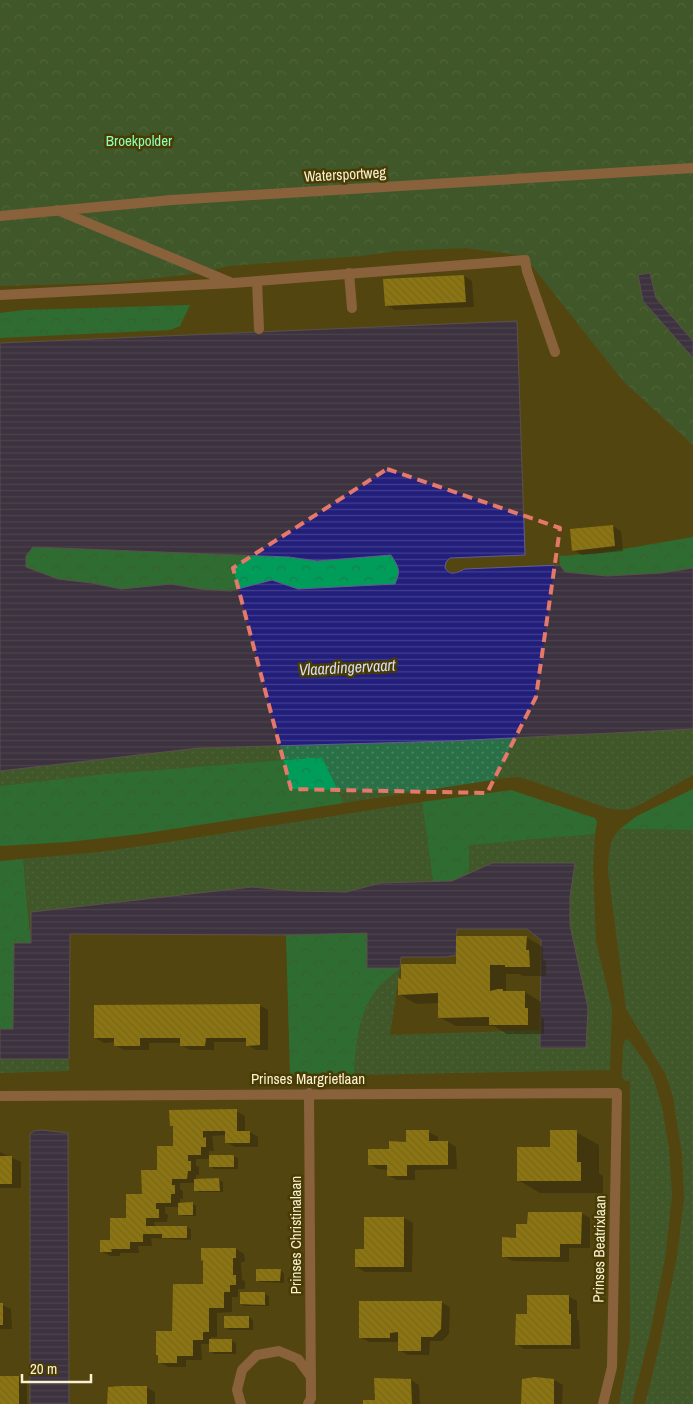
<svg xmlns="http://www.w3.org/2000/svg" width="693" height="1404" font-family="'Archivo Narrow',sans-serif">
<style>
.grass{fill:url(#grass-dots)}
.forest{fill:url(#forest-crowns)}
.park{fill:url(#park-crowns)}
.water{fill:url(#water-rules);stroke:#635d94;fill-rule:evenodd}
.shadow{fill:#0007}
.building{fill:url(#building-back-hatch)}
.lines{fill:none;stroke-linecap:round;stroke-linejoin:round}
.service{stroke:#cb8370;stroke-width:10}
.minor{stroke:#cb8370;stroke-width:10}
.marked{fill:none;stroke:#e4786b;stroke-width:4;stroke-dasharray:10 6;stroke-linejoin:round}
.labels{text-anchor:middle;dominant-baseline:central;stroke-width:5;stroke-linejoin:round;paint-order:stroke}
.park-label{font-size:15px;fill:#8cffb8;stroke:#483b03}
.street-label{font-size:15px;fill:#faf1d0;stroke:#483b03}
.water-label{font-size:16px;font-style:italic;fill:#d8def8;stroke:#483b03}
</style>
<defs>
<pattern id="grass-dots" width="8" height="8" patternUnits="userSpaceOnUse" patternTransform="scale(1.25)"><rect width="8" height="8" fill="#297047"/><path d="M2 2h.1M6 6h.1" fill="none" stroke="#498560" stroke-width="1.8" stroke-linecap="round"/></pattern>
<pattern id="forest-crowns" width="20" height="18" patternUnits="userSpaceOnUse" patternTransform="scale(1.25)"><rect width="20" height="18" fill="#009c59"/><path d="M2 6a3 3 0 1 1 6 0M12 15a3 3 0 1 1 6 0" fill="none" stroke="#1a7f50"/></pattern>
<pattern id="park-crowns" width="20" height="18" patternUnits="userSpaceOnUse" patternTransform="scale(1.25)"><rect width="20" height="18" fill="#297047"/><path d="M2 6a3 3 0 1 1 6 0M12 15a3 3 0 1 1 6 0" fill="none" stroke="#498560"/></pattern>
<pattern id="water-rules" width="6" height="5" patternUnits="userSpaceOnUse" patternTransform="scale(1.25)"><rect width="6" height="5" fill="#221e7b"/><path d="M0 2.5h6" fill="none" stroke="#433f8d"/></pattern>
<pattern id="building-back-hatch" width="6" height="6" patternUnits="userSpaceOnUse" patternTransform="scale(1.25)"><rect width="6" height="6" fill="#cdad17"/><path d="M-1 5l2 2M0 0l6 6M5-1l2 2" fill="none" stroke="#ac9421"/></pattern>
</defs>
<rect width="100%" height="100%" fill="#534611"/>
<path class="grass" d="M693 729V775L641 804 630 809 621 810 607 808 532 781 518 777 505 778 344 803 322 757 104 774 0 786V771L199 748 451 741Z
M422 802 433 881 381 883 346 892 296 891 252 887 32 912 31 930 23 859 99 852 149 845Z
M620 829 693 830V1404H645L658 1352 677 1257 684 1199 682 1154 673 1097 666 1075 626 1009 608 871C609 856 608 840 620 829Z
M595 834 593 867 596 942 612 1008 610 1070 354 1075C356 1044 358 1014 377 989 383 981 393 975 400 968L390 1035 541 1030V1048L588 1008 570 925V897L492 863 469 874 468 845Z
M628 1039 647 1065 654 1080 662 1107 669 1149 672 1196 665 1258 650 1333 632 1404H619L630 1341V1081H625L622 1077 623 1046 625 1040Z
M0 1059H69V1071L0 1073Z"/>
<path class="forest" d="M190 305 180 326 170 330 0 338V313L24 310Z
M693 537V568L662 573 607 576 565 572 560 565 559 556 600 553Z
M33 547 289 557 317 561 391 555C399 568 401 570 396 584L298 589 272 580 230 591 200 589 171 584 121 589 92 583 58 579 26 567V556Z
M322 757 344 803 140 834 68 842 0 846V786L104 774Z
M693 789V830L620 829 637 816Z
M511 790 595 818 597 822 595 834 469 845V874L452 881H433L422 802Z
M23 859 31 943 14 944 13 1029H0V861Z
M367 933 368 968H400C393 975 383 981 377 989 358 1014 356 1044 354 1075H290L286 935Z"/>
<path class="park" d="M0 0H693V445L623 381 533 267 520 255 465 248 397 251 361 256 229 266 201 273 148 279 106 283 0 286Z"/>
<path class="water" d="M650 273 656 298 693 341V358L643 301 638 275Z
M517 321 525 555 450 558 446 562 445 568C451 577 457 572 465 569L560 565 565 572 607 576 662 573 693 568V729L451 741 199 748 0 771V343ZM33 547 289 557 317 561 391 555C399 568 401 570 395 584L298 589 272 580 230 591 200 589 171 584 121 589 92 583 58 579 26 567V556Z
M492 863H575L570 897V925L588 1008 586 1048H540L541 940 527 929H457L456 955 446 957H401L400 968H367V933L286 935 70 934 69 1059H0V1029H13L14 943H31V912L252 887 296 891 346 892 381 883 452 881Z
M42 1130 68 1133 69 1404H30V1134L34 1131Z"/>
<path class="shadow" d="M464 276 472 281 474 307 395 310 386 305Z
M613 526 621 531 623 551 582 555 573 550Z
M526 937 543 947V959L546 961V976H523L519 974H506V992H525L541 1002V1017L544 1019V1034H507L494 1026H456L439 1017V1003L416 1004 399 994 458 965Z
M259 1005 268 1010V1050H256L248 1045V1042H214V1050H190L181 1045V1043H149V1050H124L115 1045V1042L104 1043 95 1038Z
M236 1111 245 1116V1132H250L258 1137V1147H235L226 1142V1135L212 1136 214 1151H209V1156H234L238 1158V1169H214L210 1166V1159H196V1166L199 1167V1175H196V1180H219L223 1182V1192H199L195 1190V1183H180V1189L183 1191V1199H180V1204H192L196 1206V1216H183L179 1214V1207H165V1213L168 1215 167 1222H154L155 1227H187L191 1229V1240L151 1238 152 1246H138L139 1253H120V1256H110L101 1251 128 1219 175 1148 174 1127 171 1125Z
M429 1132 438 1137V1142H448L456 1147 457 1169 415 1170V1180H397L388 1175 389 1170 378 1169 369 1164 390 1150Z
M576 1132 599 1145V1173L603 1176V1193H540L518 1180 551 1148Z
M0 1152 21 1162V1188H0Z
M581 1213 590 1218V1248H569V1262L512 1261 504 1256 529 1225Z
M404 1218 413 1223 412 1272H365L356 1267 365 1251Z
M236 1249 244 1254 245 1262H241L242 1280 245 1281V1289H238V1297H232V1312L217 1313V1337H211V1341H232L236 1343V1354H214L210 1351V1344H201L202 1360H186V1367H168L160 1362 173 1332 205 1285 204 1261 202 1260Z
M280 1270 284 1273V1283L261 1282 257 1280Z
M265 1294 269 1296V1306H245L241 1304Z
M568 1296 577 1301V1319L579 1321 580 1349H524L516 1344 529 1315Z
M441 1302 450 1307 449 1334 442 1341H430L429 1355H408L399 1350V1342H369L360 1337Z
M0 1304 11 1309 12 1329H0Z
M249 1317 253 1320V1330H229L225 1327Z
M0 1377H19L27 1382V1404H0Z
M540 1379 554 1380 563 1385 562 1404H522Z
M411 1380 419 1385 420 1404H365L376 1401Z
M146 1387 155 1392V1404H109Z"/>
<path class="building" d="M464 275 466 302 385 306 383 279Z
M613 525 615 546 572 551 570 529Z
M456 936H527L526 950H529L530 967H505V965H490V991L498 989H503V991H525V1008H528V1025H489V1017L438 1018V993L398 995V978L401 979V964H456Z
M260 1004V1045L246 1046V1038H206L205 1046H180V1038H140V1046H114V1038H94V1005Z
M237 1109V1131H250V1143H225V1131H203V1138L206 1137V1147H201V1155H188V1161H191V1171H188L187 1179H172V1185H175V1194H171V1203H156V1209H159V1218H146V1226H187V1238H162V1234H143V1242H130V1249H111L112 1252H100V1240H110V1218H126V1194H142L141 1170H157V1146H173V1126H170L169 1110Z
M406 1130H429V1141H448V1165H407V1176H387V1165H368V1149H389V1141L406 1142Z
M550 1130H577V1162H581V1181H517V1147H550Z
M209 1155H234V1167H209Z
M0 1156H12V1184H0Z
M219 1178 220 1191H194V1179Z
M193 1202V1215H178V1203Z
M528 1212H582L581 1244H560V1257H502V1237L516 1238V1224H527Z
M364 1217H404V1267H355V1249H364Z
M201 1248H236V1258H233V1275H236V1285H230V1292H224V1308H209V1332H203V1340H193V1356H177V1363H158V1355H156V1331H172L173 1284H203V1260L201 1261Z
M256 1269H281L280 1281H256Z
M240 1292H265V1305L240 1304Z
M527 1295H569V1314H571V1345H515L516 1314H527Z
M359 1301H442L441 1329 433 1337H421V1351H398V1332L390 1333V1338H359Z
M0 1303H3V1325H0Z
M224 1316H249V1328H224Z
M209 1339H232V1352H209Z
M0 1376H19V1404H0Z
M535 1377 554 1379V1404H521L522 1379Z
M374 1378 411 1379 412 1404H363V1400H375Z
M121 1386H147V1404H107L108 1387Z"/>
<g class="lines">
<path class="service" d="M57 210 230 282
M349 273 352 308
M257 281 259 329
M0 295 233 283 525 260 527 271 555 352"/>
<path class="minor" d="M0 216 172 200 693 168
M0 1096 617 1093 612 1367 603 1404
M241 1404 237 1390 242 1370 257 1355 279 1351 298 1359 311 1377
M308 1404 311 1398 309 1093"/>
</g>
<path d="M0 0H693V1404H0ZM387 469 560 528 536 697 487 793 291 789 233 568Z" fill="#534611" fill-opacity=".55" fill-rule="evenodd"/>
<path class="marked" d="M387 469 560 528 536 697 487 793 291 789 233 568Z"/>
<g class="labels">
<g class="park-label">
<text x="139" y="140">Broekpolder</text>
</g>
<g class="street-label">
<text transform="translate(345 174) rotate(-3)">Watersportweg</text>
<text x="308" y="1078">Prinses Margrietlaan</text>
<text transform="translate(295 1235) rotate(-90)">Prinses Christinalaan</text>
<text transform="translate(599 1249) rotate(-89)">Prinses Beatrixlaan</text>
</g>
<g class="water-label">
<text transform="translate(347 667) rotate(-3)">Vlaardingervaart</text>
</g>
</g>
<path d="M22 1374v8h69v-8" fill="none" stroke="#faf1d0" stroke-width="2.5"/>
<text x="30" y="1374" font-size="15" fill="#faf1d0" stroke="#483b03" stroke-width="4" paint-order="stroke">20 m</text>
</svg>
